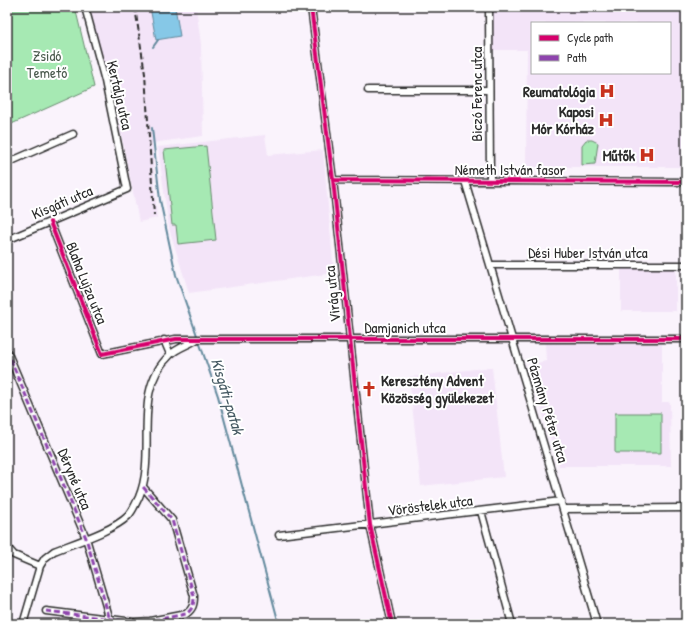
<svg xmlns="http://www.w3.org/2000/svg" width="693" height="631" font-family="'Patrick Hand',sans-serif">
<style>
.built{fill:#f3e4f8;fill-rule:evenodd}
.green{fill:#a6e9b3;stroke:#688a6f}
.water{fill:#86c8e7;stroke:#62899c}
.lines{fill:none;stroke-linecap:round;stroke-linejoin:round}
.stream{stroke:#62899c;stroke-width:2}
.minor-casing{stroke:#2b2b2b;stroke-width:9}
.minor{stroke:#fff;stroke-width:6}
.rail{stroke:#2b2b2b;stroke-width:2;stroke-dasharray:6 3;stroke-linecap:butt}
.quiet{stroke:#8e44ad;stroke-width:3;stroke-dasharray:6 3;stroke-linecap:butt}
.cycleway-casing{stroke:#fff;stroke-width:6}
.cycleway{stroke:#d6006c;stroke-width:4}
.labels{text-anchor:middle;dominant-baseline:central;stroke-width:4;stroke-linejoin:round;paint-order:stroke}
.park-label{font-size:15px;fill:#4a5a4d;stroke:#fff}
.poi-label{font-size:15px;font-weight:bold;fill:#2b2b2b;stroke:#fff;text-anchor:end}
.street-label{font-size:15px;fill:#2b2b2b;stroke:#fff}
.water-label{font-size:16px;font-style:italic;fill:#465a63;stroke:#fff}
</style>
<rect width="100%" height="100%" fill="#faf3fc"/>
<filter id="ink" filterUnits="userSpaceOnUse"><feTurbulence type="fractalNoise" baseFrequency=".025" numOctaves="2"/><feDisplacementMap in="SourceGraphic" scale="8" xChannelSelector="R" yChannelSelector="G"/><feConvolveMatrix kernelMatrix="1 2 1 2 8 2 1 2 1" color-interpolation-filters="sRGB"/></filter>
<g filter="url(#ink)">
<path class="built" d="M89 7H196L201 44 203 136 152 143 157 218 139 222 110 78 104 67Z
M492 7H686V167H526L527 50H492ZM532 23H670V73H532Z
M265 135 268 155 323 150 334 273 189 293 169 228 158 147Z
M621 267H676V311H621Z
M545 343 662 344V402H670L671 466H559L528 365 546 361Z
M492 367 504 477 421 486 409 377Z"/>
<path class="green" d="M7 7H75L94 87 7 126Z
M586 140H592L598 143 595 164 582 165V145Z
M206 146 216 240 178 244 176 225H172L164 150Z
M615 413H661V453H615Z"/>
<path class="water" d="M150 7H175L180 36 156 40Z"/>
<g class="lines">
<path class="stream" d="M153 47 158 40
M152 128 160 200 176 275 218 396 279 624"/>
<defs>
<path id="minor" d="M311 7 333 180 370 525 392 624
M489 7 490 181
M368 90H489
M7 163 73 134
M333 180 686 182
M465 181 597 624
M50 222 102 354 176 339H686
M7 240 127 189 105 81 85 7
M491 265H686
M164 340 170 354
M7 351 86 538 110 620
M563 509 686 508
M481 511 512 624
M279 535 561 501
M7 547 14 555 40 566
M46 611 134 622 150 621 186 614C193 609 194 604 194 596L172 520 143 487
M23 624 40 566 45 558 54 551C74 543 113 531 128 516 133 511 136 503 139 497 158 452 130 392 170 355 177 348 188 345 196 340"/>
</defs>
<use href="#minor" class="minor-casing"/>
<use href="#minor" class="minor"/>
<path class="rail" d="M135 7 145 74 154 215"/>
<path class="quiet" d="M7 351 86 538 110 620
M46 611 134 622 150 621 186 614C193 609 194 604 194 596L172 520 143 487"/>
<defs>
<path id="cycleway" d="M311 7 333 180 370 525 392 624
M333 180 686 182
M50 222 102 354 176 339H686"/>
</defs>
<use href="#cycleway" class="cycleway-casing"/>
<use href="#cycleway" class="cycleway"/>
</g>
</g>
<defs>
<symbol id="hospital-bare" viewBox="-9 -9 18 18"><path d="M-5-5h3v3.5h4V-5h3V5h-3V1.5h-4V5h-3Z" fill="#c8321e" stroke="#fff" stroke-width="2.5" paint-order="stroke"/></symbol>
<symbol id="church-bare" viewBox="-9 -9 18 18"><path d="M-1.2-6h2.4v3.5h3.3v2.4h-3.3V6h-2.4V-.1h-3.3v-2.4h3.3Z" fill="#c8321e" stroke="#fff" stroke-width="2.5" paint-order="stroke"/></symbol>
</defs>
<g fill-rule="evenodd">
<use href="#hospital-bare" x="596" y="80" width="22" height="22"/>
<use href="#hospital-bare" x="595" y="109" width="22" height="22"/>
<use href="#hospital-bare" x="636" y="144" width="22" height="22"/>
<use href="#church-bare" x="358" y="378" width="22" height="22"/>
</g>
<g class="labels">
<g class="park-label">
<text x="47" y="55">Zsidó<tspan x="47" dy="17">Temető</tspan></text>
</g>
<g class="poi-label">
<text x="595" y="91">Reumatológia</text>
<text x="594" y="111">Kaposi<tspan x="594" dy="17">Mór Kórház</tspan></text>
<text x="635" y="155">Műtők</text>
<text x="381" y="380" text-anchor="start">Keresztény Advent<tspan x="381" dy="17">Közösség gyülekezet</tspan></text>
</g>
<g class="street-label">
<text transform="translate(476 94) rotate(-90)">Biczó Ferenc utca</text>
<text transform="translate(120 95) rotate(77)">Kertalja utca</text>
<text x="510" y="169">Németh István fasor</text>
<text transform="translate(62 202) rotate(-23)">Kisgáti utca</text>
<text x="588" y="252">Dési Huber István utca</text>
<text transform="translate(87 283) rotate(68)">Blaha Lujza utca</text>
<text transform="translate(332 294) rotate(-96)">Virág utca</text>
<text x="405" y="327">Damjanich utca</text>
<text transform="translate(548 410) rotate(73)">Pázmány Péter utca</text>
<text transform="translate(75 479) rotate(67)">Déryné utca</text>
<text transform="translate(430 505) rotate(-7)">Vöröstelek utca</text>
</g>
<g class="water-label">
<text transform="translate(228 396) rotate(73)">Kisgáti-patak</text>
</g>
</g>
<rect width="693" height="631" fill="none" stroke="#fff" stroke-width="24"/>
<rect x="12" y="12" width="669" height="607" fill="none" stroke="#2b2b2b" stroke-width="1.5" filter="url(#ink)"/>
<rect x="531" y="22" width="140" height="52" fill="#ffffff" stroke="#aaaaaa"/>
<rect x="539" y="35" width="20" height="6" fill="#d6006c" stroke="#aaaaaa"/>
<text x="567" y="42" font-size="12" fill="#2b2b2b">Cycle path</text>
<rect x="539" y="55" width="20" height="6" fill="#8e44ad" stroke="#aaaaaa"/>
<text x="567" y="62" font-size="12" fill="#2b2b2b">Path</text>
</svg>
